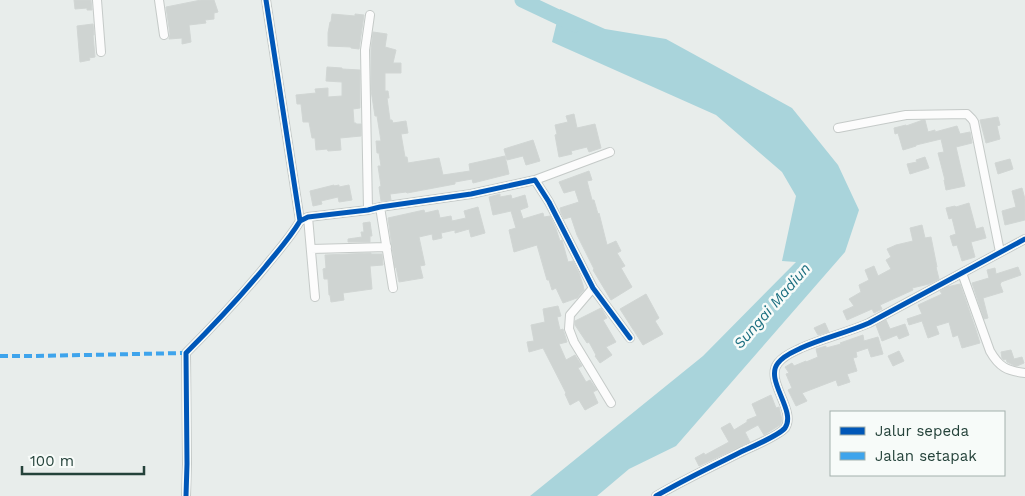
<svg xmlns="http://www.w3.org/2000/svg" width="1025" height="496" font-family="'Work Sans',sans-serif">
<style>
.water{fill:#a9d4db}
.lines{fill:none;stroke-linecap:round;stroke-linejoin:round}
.river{stroke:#a9d4db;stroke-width:15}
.building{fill:#cfd4d2;stroke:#d1d6d4}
.minor-casing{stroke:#c5cac8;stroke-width:10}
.minor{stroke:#fcfcfc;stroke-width:8}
.quiet{stroke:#3ea4ec;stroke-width:4;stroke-dasharray:8 4;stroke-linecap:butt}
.cycleway-casing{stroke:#f7fbf9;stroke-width:8}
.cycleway{stroke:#0057b8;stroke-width:5}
.labels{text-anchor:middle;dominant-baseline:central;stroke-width:5;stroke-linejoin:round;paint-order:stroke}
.water-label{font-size:15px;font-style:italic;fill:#1c6f80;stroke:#f7fbf9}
</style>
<rect width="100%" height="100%" fill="#e8edeb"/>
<path class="water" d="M560 9 605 29 666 39 792 108 838 165 859 210 845 252 676 446 629 469 597 496H530L703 356 796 262 782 261 796 196 782 172 716 115 552 42Z"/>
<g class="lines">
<path class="river" d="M522 0 575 25"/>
</g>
<path class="building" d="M74 0H91L92 10H87V8L75 9Z
M201 0H214L218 12 214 13V19L205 20 206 23 189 25 191 42 182 44V38L169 39 170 34 166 7Z
M332 14 355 16V14L364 15 359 49 351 48V47L328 46V33L330 22H331Z
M93 24 94 35H93L95 57 89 58 90 60 80 62 77 26Z
M373 32 387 34 385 47 396 50 393 63H401V73H385V91H388L389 98H387L390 120H392L393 123 406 121 408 133 401 134 405 157H407L408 163 439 158 443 175 470 171 469 164 505 156 509 174 473 183 472 179 455 182V184L407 193 406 192 390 194 391 200 381 201 379 187 381 186 378 166H381L379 153H377L376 141H381L377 116H375L371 90V50Z
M327 67 342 68V69L360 70V108L353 109 354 123H356V124H361V136L340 138 341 150 328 151 327 149 316 150 315 138H312L309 122H303L301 104H297L296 95 316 93 315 89 328 88V97L342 96V82L326 81Z
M574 114 577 128 595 124 601 148 589 152 587 147 571 151 572 154 559 157 555 135 557 134 555 125 568 122 566 116Z
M998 117 1000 125 997 126 1000 139 986 143 980 120Z
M923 120H925L928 132 935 130V132L957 126 960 134 970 132 972 143 956 147 965 186 946 190 944 180H945L938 153 944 152 941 139 916 145V146L903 150 898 133 895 134 894 128 906 125V126Z
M533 140 540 161 526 165 523 156 507 160 504 149Z
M925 157 929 168 910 174 907 164 917 162 916 160Z
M1010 159 1013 169 998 174 995 163Z
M589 171 592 180 587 181 592 200H594L598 214 599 213 607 245 616 241 621 251 617 253 625 266 621 268 632 287 611 300 593 270 594 269 577 235 571 217 564 219 561 213 560 208 579 202 575 190 564 193 559 182Z
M334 185V186L339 185V187L349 185 352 200 339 202 338 197 321 201 322 204 313 206 310 191Z
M1022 188 1025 199V220L1005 225 1002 211 1016 207 1012 191Z
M500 194V197L511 195 512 199 525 195 528 207 520 210 523 219 543 213 544 217 550 216 556 229 560 241 562 240 568 262 573 261 579 273 583 285 584 290 577 298 563 303 556 288 552 290 549 280H547L537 245 514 252 509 230 516 228 511 211 493 215 489 197Z
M969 203 976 229 983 227 986 238 971 242 975 257 962 261 957 245 953 246 950 236 956 234 952 218 949 219 946 208 955 206 956 207Z
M478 207 485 233 471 237 469 229 455 233V230L441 233 442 238 433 240 432 234 419 237 425 265 420 266 423 278 399 282 396 267 395 268 388 218 424 210 425 213 438 210 440 218 451 216 452 221 466 218 464 211Z
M370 222 372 236H370V242H348V239L362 237 361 232H364L363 223Z
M922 225 925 238 931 237 937 267H936L939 279 929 284 912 288 913 290 880 305 882 309 874 313 872 309 847 320 843 311 854 306 849 299 861 292 859 285 869 280 865 270 874 266 878 276 891 269 886 260 891 257 887 249 896 245 913 241 910 228Z
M371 253V254H382L383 265 370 266 372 289 343 293 344 300 331 302 330 295H329L328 279H324L323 269 326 268 325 255Z
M1018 267 1021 275 1001 282V283L1000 284 1003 292 983 298 988 318 984 319 972 283 989 278 987 270 995 268 996 274Z
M960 284 976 330 980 343 962 348 958 335 953 337 949 322 936 326 939 334 928 338 922 321 909 325 907 319 922 314 918 305 942 294 940 291 947 287Z
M646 294 659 318 655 321 663 334 643 345 620 309Z
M558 306 561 316 557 317 560 330 563 329 567 342 559 344 566 360 575 355 582 366 578 368 586 382 590 380 597 390 593 392 598 403 585 410 579 400 570 405 565 394 566 393 543 348 529 352 527 342 534 341 531 325 545 322 543 309Z
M601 308 607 318 603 320 616 342 606 347 612 355 600 363 595 356 596 355 589 342 587 343 575 325V321Z
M886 320 890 329 905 324 909 335 899 339 897 335 882 341 876 325Z
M825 323 829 332 818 335 814 328Z
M863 335 864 341 878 337 883 354 871 357 868 348 856 352 857 357 853 358 857 371 847 374 850 382 838 386 836 380 802 393 807 401 796 406 788 390 792 388 786 374 789 373 785 367 792 363 794 366 806 361V362L818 357 816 349 826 346V348L841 344 840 343Z
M1011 350 1014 359 1022 357 1024 363 1017 366H1015L1007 362 1006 359 1004 360 1002 358 1001 352Z
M899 351 904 361 893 366 888 356Z
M771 395 776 408 779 407 782 420 780 425 764 435 758 425 745 432 750 442 699 466 695 458 704 453 705 455 729 442 721 428 730 423 734 430 747 422V420L757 416 752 404Z"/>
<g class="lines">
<defs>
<path id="minor" d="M97 0 101 52
M159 0 164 35
M838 128 906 115 967 114 972 119 974 122 1000 252
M535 180 610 152
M380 207 393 288
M368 210 365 50 370 15
M308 217 315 297
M300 221 308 217 368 210 380 207 471 194 535 180 549 202 593 288 630 338
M311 249 387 247
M962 273 990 351C999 367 1007 371 1025 373
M593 288 570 315 569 329 574 342 611 403
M186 496 187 464 186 353C213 326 240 297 265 267 277 252 290 238 300 221L266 0
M656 496C685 479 715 465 745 450 754 446 779 435 785 428 797 411 764 380 778 363 784 355 793 352 801 348 823 338 846 333 869 323L1025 239"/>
</defs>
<use href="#minor" class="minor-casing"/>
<use href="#minor" class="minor"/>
<path class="quiet" d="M0 356H36L186 353"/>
<defs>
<path id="cycleway" d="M300 221 308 217 368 210 380 207 471 194 535 180 549 202 593 288 630 338
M186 496 187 464 186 353C213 326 240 297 265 267 277 252 290 238 300 221L266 0
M656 496C685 479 715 465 745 450 754 446 779 435 785 428 797 411 764 380 778 363 784 355 793 352 801 348 823 338 846 333 869 323L1025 239"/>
</defs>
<use href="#cycleway" class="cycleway-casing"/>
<use href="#cycleway" class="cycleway"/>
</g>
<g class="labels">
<g class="water-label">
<text transform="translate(772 306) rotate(-49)">Sungai Madiun</text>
</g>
</g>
<rect x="830" y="411" width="175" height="65" fill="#f7fbf9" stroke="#a3b1ad"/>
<rect x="840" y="427" width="25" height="8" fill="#0057b8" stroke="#a3b1ad"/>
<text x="875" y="436" font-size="15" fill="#24423a">Jalur sepeda</text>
<rect x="840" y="452" width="25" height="8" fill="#3ea4ec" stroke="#a3b1ad"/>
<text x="875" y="461" font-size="15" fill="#24423a">Jalan setapak</text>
<path d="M22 466v8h122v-8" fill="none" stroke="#24423a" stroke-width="2.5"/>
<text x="30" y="466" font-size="15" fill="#24423a" stroke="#f7fbf9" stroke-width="4" paint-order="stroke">100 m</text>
</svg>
